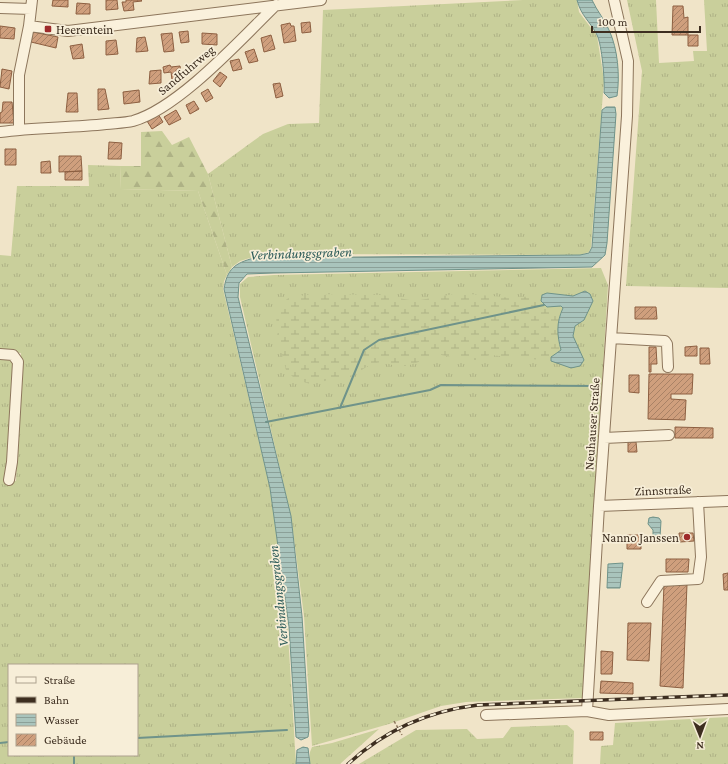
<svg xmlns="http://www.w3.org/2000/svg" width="728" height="764" font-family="'Crimson Pro',serif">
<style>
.grass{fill:url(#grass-tufts);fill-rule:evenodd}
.forest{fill:url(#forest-firs)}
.wetland{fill:url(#wetland-marsh)}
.water{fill:url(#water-rules);stroke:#6f938a}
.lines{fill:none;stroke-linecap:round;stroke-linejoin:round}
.stream{stroke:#6f938a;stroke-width:2}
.building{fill:url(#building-hatch);stroke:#8d5f41}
.minor-casing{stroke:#8d765c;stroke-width:12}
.path{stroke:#8d765c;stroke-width:1.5;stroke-dasharray:3 2;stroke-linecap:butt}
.minor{stroke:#faf1dc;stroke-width:10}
.rail-casing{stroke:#3d2e20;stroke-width:3.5}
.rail{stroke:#f7eed8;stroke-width:2;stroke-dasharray:6;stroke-linecap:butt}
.poi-dot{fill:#9e2a2b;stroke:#f7eed8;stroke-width:1.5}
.labels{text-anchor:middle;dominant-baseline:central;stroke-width:3.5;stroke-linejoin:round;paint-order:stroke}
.poi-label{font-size:13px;fill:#3d2e20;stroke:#f7eed8;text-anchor:start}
.street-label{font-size:13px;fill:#3d2e20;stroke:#f7eed8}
.water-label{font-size:14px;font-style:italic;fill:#2f5d5a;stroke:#f7eed8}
</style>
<defs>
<pattern id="grass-tufts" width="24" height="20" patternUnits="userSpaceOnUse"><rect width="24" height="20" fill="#c9cf9b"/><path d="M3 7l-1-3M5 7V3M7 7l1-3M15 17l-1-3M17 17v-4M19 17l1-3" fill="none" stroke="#aeb285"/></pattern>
<pattern id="forest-firs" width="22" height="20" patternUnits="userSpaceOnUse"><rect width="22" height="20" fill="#c9cf9b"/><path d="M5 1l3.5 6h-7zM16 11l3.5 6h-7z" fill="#aeb285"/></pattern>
<pattern id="wetland-marsh" width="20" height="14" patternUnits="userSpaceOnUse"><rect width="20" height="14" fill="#c9cf9b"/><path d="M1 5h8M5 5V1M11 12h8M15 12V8" fill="none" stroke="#aeb285"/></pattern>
<pattern id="water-rules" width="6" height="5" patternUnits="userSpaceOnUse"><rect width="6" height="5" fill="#a9c4bc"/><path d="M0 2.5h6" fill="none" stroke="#8ba098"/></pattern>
<pattern id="building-hatch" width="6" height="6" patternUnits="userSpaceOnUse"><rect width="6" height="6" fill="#cf9f7d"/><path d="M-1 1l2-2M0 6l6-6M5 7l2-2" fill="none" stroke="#a98266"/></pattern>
</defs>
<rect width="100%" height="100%" fill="#f0e4c8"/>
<path class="grass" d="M523 0H577L579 12 597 36 604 80 591 247 589 252 580 255 301 254 253 257 240 261 232 267 208 174 263 134 288 124 319 123 323 10Z
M627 0H656L659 63 694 61 693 51H707L704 0H728V288L626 286 642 71Z
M88 165 120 166 121 189 198 191 227 275 224 281 223 289 270 488 286 602 296 764H0V357H12L15 362 6 480 16 481 21 353 0 352V255L11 256 17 186H89ZM9 665H137V755H9Z
M601 268 608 285 583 698 466 702 441 706 389 724 312 746 304 616 291 516 240 297V284L248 277 274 275Z
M728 717V764H600L601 746 613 745 615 723Z
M567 725 574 731 573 764H359L416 730 467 729 477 739 503 738 511 727Z
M379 729 340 764H310V752L312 747 332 743Z"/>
<path class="forest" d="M162 131 172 145 189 137 208 174 232 267 227 275 198 191 121 189 120 166H141V132Z"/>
<path class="wetland" d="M459 293 513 298 542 295 541 301 563 308C556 322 557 335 561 350L551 356V361L490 355 477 360H465L441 355 406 366H396L382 362 371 364 354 375 310 384 295 379 286 370 278 339 276 316 280 304 290 297 314 294 382 295 415 301Z"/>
<path class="water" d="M577 0H592C597 11 605 20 609 30 618 49 620 76 617 96L609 98 604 93C605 81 602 45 597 35 590 21 581 16 577 0Z
M606 107H615L616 114 607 243 605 255 592 267 274 273 247 274 239 283 238 297 291 516 302 616 309 730 308 737 301 740 296 737 289 627 270 488 224 289C227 269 235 263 254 258L580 255 589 253 592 247 602 110Z
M585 291 590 294 593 301 584 320 575 326 573 336 584 360 580 366 571 368 551 361V357L561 350C557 335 556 323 563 308L561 306 547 307 541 301 542 295 547 293 573 296Z
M653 517 659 518 661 521 660 537H653V530L648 524 649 518Z
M623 563 620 588H607L608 564Z
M303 747 308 748 310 764H296L297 750Z"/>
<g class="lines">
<path class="stream" d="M340 408 364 350 379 340 544 305
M266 422 430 390 441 385 599 386
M137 738 287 730
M0 743 9 742
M74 757V764"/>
</g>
<path class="building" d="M53 0H68V7L52 6Z
M106 0H117L118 9 106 10Z
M126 0H141L142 1 133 2 134 10 124 11 122 2H126Z
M77 3 90 4V14H76Z
M673 6H683L684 18 688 17V35H672Z
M310 22 311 32 302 33 301 23Z
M290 23 291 26H294L296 41 284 43 281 25Z
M0 26 15 28 14 39 0 38Z
M188 31 189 42 181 43 179 32Z
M33 32 58 37 56 48 31 42Z
M172 33 174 51 164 52 161 34Z
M202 33 217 34V45L202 44Z
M271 35 275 49 264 52 261 38Z
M688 35H698V46H688Z
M145 37 148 51 136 52 137 38Z
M116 40 118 54 106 55V41Z
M82 44 84 58 73 59 70 46Z
M254 49 258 61 249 63 245 52Z
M239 59 242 69 233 71 230 61Z
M170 65 171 67 180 66 182 79 172 80 171 72 164 73 163 67Z
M2 69 12 71 9 89 0 87Z
M161 70V83L149 84 150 71Z
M220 72 227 77 220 87 213 81Z
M280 83 283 96 276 98 273 84Z
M98 89H105L109 109 98 110Z
M208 89 213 98 206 102 201 93Z
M139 90 140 102 124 104 123 92Z
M68 93H77L78 112H66Z
M194 101 199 109 190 114 186 105Z
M3 102H12L14 123H0V113L2 112Z
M176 110 181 119 169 125 164 117Z
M158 114 163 122 152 129 147 121Z
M109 142 122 143 121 159H108Z
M5 149H16V165H5Z
M59 156H81L82 171 59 172Z
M50 161 51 173H41V162Z
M82 171V180H65V172Z
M635 307H656L657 319H635Z
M697 346V356H685V347Z
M649 347H656L657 364H651V372H649Z
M700 348H709L710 364H700Z
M649 374H693L692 394H671V399L686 400 685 420 648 419Z
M629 375H639V393L629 392Z
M675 427 713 428V438H675Z
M628 442H636L637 452H628Z
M679 533H693L694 541 680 542Z
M627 535H641V549H627Z
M666 559H689L688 572H666Z
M728 573V590H724L723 574Z
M664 584H687L683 688 660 686Z
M628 623H651L649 661 627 660Z
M601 651 613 652 612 674H601Z
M601 681 633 683V694L600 693Z
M590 732H603V740H590Z"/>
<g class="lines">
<defs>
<path id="minor" d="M614 0 628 61 627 116 599 506 587 711 609 715 728 709
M0 8 31 9
M29 26 68 31 321 0
M19 129V75L29 26 32 0
M0 132C35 127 71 128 106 124 115 123 125 123 133 121 179 108 241 39 276 5
M611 338 665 341 667 344 668 367
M0 354 13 355 18 362 12 462 9 480
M604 438 669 435
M599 506 728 501
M647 602 661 581 698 579 701 557 698 502
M486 715 587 711"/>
</defs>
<use href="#minor" class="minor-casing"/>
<path class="path" d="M606 538 624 540
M394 721 402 735"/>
<use href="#minor" class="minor"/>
<defs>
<path id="rail" d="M348 764C385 730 428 711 478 705L728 695"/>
</defs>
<use href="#rail" class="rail-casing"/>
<use href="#rail" class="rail"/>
</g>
<g class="poi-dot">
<rect x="44" y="25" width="8" height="8" rx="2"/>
<circle cx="687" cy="537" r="4"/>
</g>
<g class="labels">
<g class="poi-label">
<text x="56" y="29">Heerentein</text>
<text x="679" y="537" text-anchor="end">Nanno Janssen</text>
</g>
<g class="street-label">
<text transform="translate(186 70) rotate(-40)">Sandfuhrweg</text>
<text transform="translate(592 424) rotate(-86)">Neuhauser Straße</text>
<text transform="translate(663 490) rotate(-2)">Zinnstraße</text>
</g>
<g class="water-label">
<text transform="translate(301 253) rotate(-2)">Verbindungsgraben</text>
<text transform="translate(278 596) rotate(-96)">Verbindungsgraben</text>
</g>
</g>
<rect x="8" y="664" width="130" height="92" fill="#f7eed8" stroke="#ada18e"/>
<rect x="16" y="677" width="20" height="6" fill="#faf1dc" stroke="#ada18e"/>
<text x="44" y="684" font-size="12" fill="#3d2e20">Straße</text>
<rect x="16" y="697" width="20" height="6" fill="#3d2e20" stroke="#ada18e"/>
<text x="44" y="704" font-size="12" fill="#3d2e20">Bahn</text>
<rect x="16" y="714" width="20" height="12" fill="url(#water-rules)" stroke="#ada18e"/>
<text x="44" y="724" font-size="12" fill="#3d2e20">Wasser</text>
<rect x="16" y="734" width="20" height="12" fill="url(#building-hatch)" stroke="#ada18e"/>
<text x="44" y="744" font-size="12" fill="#3d2e20">Gebäude</text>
<g transform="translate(700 736) rotate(179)" stroke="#f7eed8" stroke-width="3" paint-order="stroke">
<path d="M0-3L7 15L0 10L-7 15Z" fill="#3d2e20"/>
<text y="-6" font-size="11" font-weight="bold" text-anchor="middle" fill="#3d2e20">N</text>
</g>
<path d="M592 26v6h108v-6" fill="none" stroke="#3d2e20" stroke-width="2"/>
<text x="598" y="26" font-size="12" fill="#3d2e20" stroke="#f7eed8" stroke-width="3" paint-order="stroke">100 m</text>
</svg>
